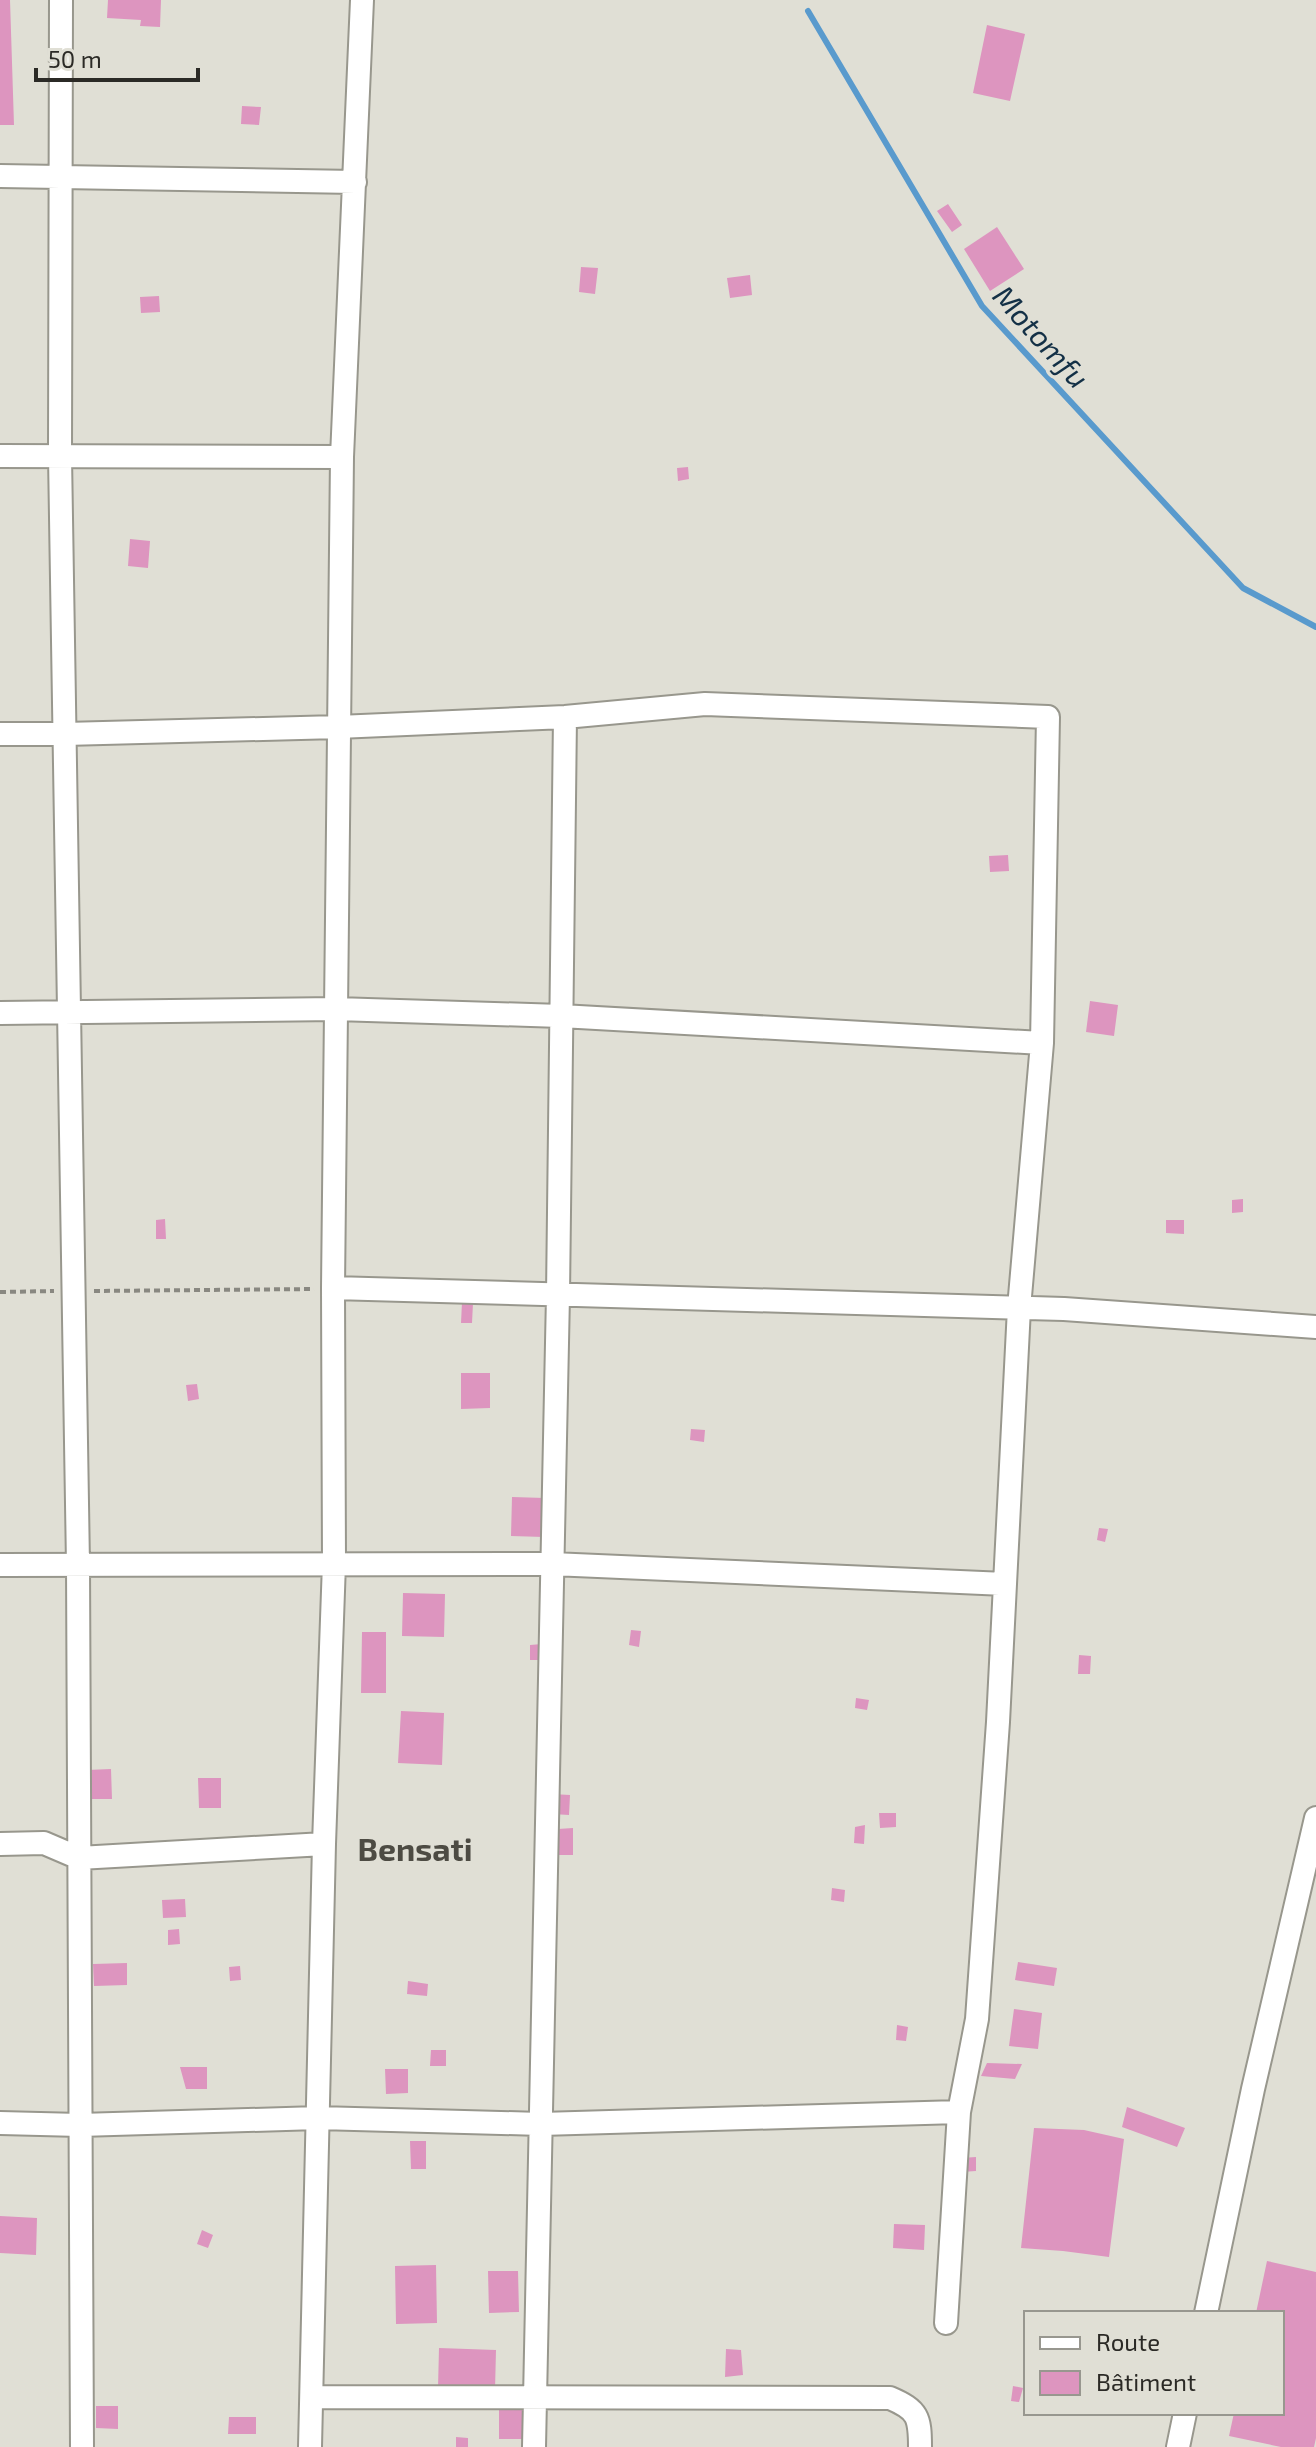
<svg xmlns="http://www.w3.org/2000/svg" width="1316" height="2447" font-family="'Exo 2',sans-serif">
<style>
.lines{fill:none;stroke-linecap:round;stroke-linejoin:round}
.stream{stroke:#599acd;stroke-width:6}
.building{fill:#dd95bf}
.minor-casing{stroke:#98978d;stroke-width:26}
.path{stroke:#898881;stroke-width:4;stroke-dasharray:6 4;stroke-linecap:butt}
.minor{stroke:#fff;stroke-width:22}
.labels{text-anchor:middle;dominant-baseline:central;stroke-width:7;stroke-linejoin:round;paint-order:stroke}
.water-label{font-size:30px;font-style:italic;fill:#133046;stroke:#e0dfd5}
.quarter-label{font-size:32px;font-weight:bold;fill:#4d4b43;stroke:#e0dfd5}
</style>
<rect width="100%" height="100%" fill="#e0dfd5"/>
<g class="lines">
<path class="stream" d="M808 11 982 306 1243 588 1316 627"/>
</g>
<path class="building" d="M0 0H10L14 125H0Z
M108 0H161L160 27 140 26 141 20 107 18Z
M987 25 1025 34 1010 101 973 93Z
M242 106 261 107 259 125 241 124Z
M948 204 962 225 952 232 937 211Z
M997 227 1024 269 990 291 964 249Z
M581 267 598 268 595 294 579 292Z
M750 275 752 295 730 298 727 278Z
M159 296 160 312 141 313 140 297Z
M688 467 689 479 678 481 677 468Z
M130 539 150 541 148 568 128 566Z
M1008 855 1009 871 990 872 989 856Z
M1090 1001 1118 1005 1114 1036 1086 1032Z
M1243 1199V1212L1232 1213V1200Z
M165 1219 166 1239H156V1220Z
M1166 1220H1184V1234L1166 1233Z
M462 1302 473 1303 472 1323H461Z
M461 1373H490V1408L461 1409Z
M197 1384 199 1399 188 1401 186 1385Z
M691 1429 705 1430 704 1442 690 1440Z
M512 1497 545 1498 544 1537 511 1536Z
M1099 1528 1108 1529 1105 1542 1097 1540Z
M403 1593 445 1594 444 1637 402 1636Z
M631 1630 641 1631 639 1647 629 1645Z
M362 1632H386V1693H361Z
M542 1644V1660H530V1645Z
M1079 1655 1091 1656 1090 1674H1078Z
M856 1698 869 1700 867 1710 855 1708Z
M401 1711 444 1713 442 1765 398 1763Z
M111 1769 112 1799H87V1770Z
M198 1778H221V1808H199Z
M552 1794 570 1795 569 1815 552 1814Z
M879 1813H896V1827L880 1828Z
M865 1825 864 1844 854 1843 855 1827Z
M573 1828V1855H558V1829Z
M832 1888 845 1890 844 1902 831 1900Z
M185 1899 186 1917 163 1918 162 1900Z
M179 1929 180 1944 168 1945V1930Z
M1018 1962 1057 1968 1054 1986 1015 1980Z
M127 1963V1985L94 1986 93 1964Z
M240 1966 241 1980 230 1981 229 1967Z
M408 1981 428 1984 427 1996 407 1994Z
M1014 2009 1042 2013 1038 2049 1009 2046Z
M897 2025 908 2027 906 2041 896 2040Z
M431 2050H446V2066H430Z
M987 2063 1022 2064 1015 2079 981 2076Z
M180 2067H207V2089H186Z
M385 2069H408V2093L386 2094Z
M1127 2107 1185 2128 1177 2147 1122 2127Z
M1034 2128 1084 2130 1124 2139 1109 2257 1063 2251 1021 2248Z
M410 2141H426V2169H411Z
M976 2157V2171L961 2172V2158Z
M0 2216 37 2218 36 2255 0 2253Z
M894 2224 925 2225 924 2250 893 2248Z
M202 2230 213 2235 208 2248 197 2244Z
M1267 2261 1316 2272V2438L1314 2447H1281L1229 2436 1234 2413H1282V2313H1256Z
M436 2265 437 2323 396 2324 395 2266Z
M488 2271H518L519 2312 489 2313Z
M439 2348 496 2350 495 2390 438 2388Z
M726 2349 741 2350 743 2375 725 2377Z
M1013 2386 1023 2388 1019 2402 1011 2401Z
M499 2405H528V2439H499Z
M96 2406H118V2429L96 2428Z
M229 2417H256V2434H228Z
M456 2437 468 2438V2447H456Z"/>
<g class="lines">
<defs>
<path id="minor" d="M61 0 60 456 78 1565 82 2447
M0 176 355 182
M0 456 342 457
M0 734H65L338 727 565 717 705 704 1048 717 1042 1043 1019 1308 998 1722 977 2019 959 2112 946 2323
M0 1013 336 1009 561 1016 1042 1043
M333 1288 1064 1309 1316 1327
M0 1565 552 1564 1005 1584
M0 1844 44 1843 79 1858 324 1844
M0 2123 80 2125 318 2118 541 2124 959 2112
M1206 2313 1253 2089 1316 1818
M312 2397 890 2398C918 2410 920 2417 920 2447
M310 2447 324 1844 334 1563 333 1288 342 457 362 0
M534 2447 558 1295 565 717
M1178 2447 1185 2413"/>
</defs>
<use href="#minor" class="minor-casing"/>
<path class="path" d="M94 1291 314 1289
M0 1292 54 1291"/>
<use href="#minor" class="minor"/>
</g>
<g class="labels">
<g class="water-label">
<text transform="translate(1042 336) rotate(48)">Motomfu</text>
</g>
<g class="quarter-label">
<text x="415" y="1848">Bensati</text>
</g>
</g>
<rect x="1024" y="2311" width="260" height="104" fill="#e0dfd5" stroke="#98978f" stroke-width="2"/>
<rect x="1040" y="2337" width="40" height="12" fill="#ffffff" stroke="#98978f" stroke-width="2"/>
<text x="1096" y="2351" font-size="24" fill="#2b2a26">Route</text>
<rect x="1040" y="2371" width="40" height="24" fill="#dd95bf" stroke="#98978f" stroke-width="2"/>
<text x="1096" y="2391" font-size="24" fill="#2b2a26">Bâtiment</text>
<path d="M36 68v12h162v-12" fill="none" stroke="#2b2a26" stroke-width="4"/>
<text x="48" y="68" font-size="24" fill="#2b2a26" stroke="#e0dfd5" stroke-width="6" paint-order="stroke">50 m</text>
</svg>
